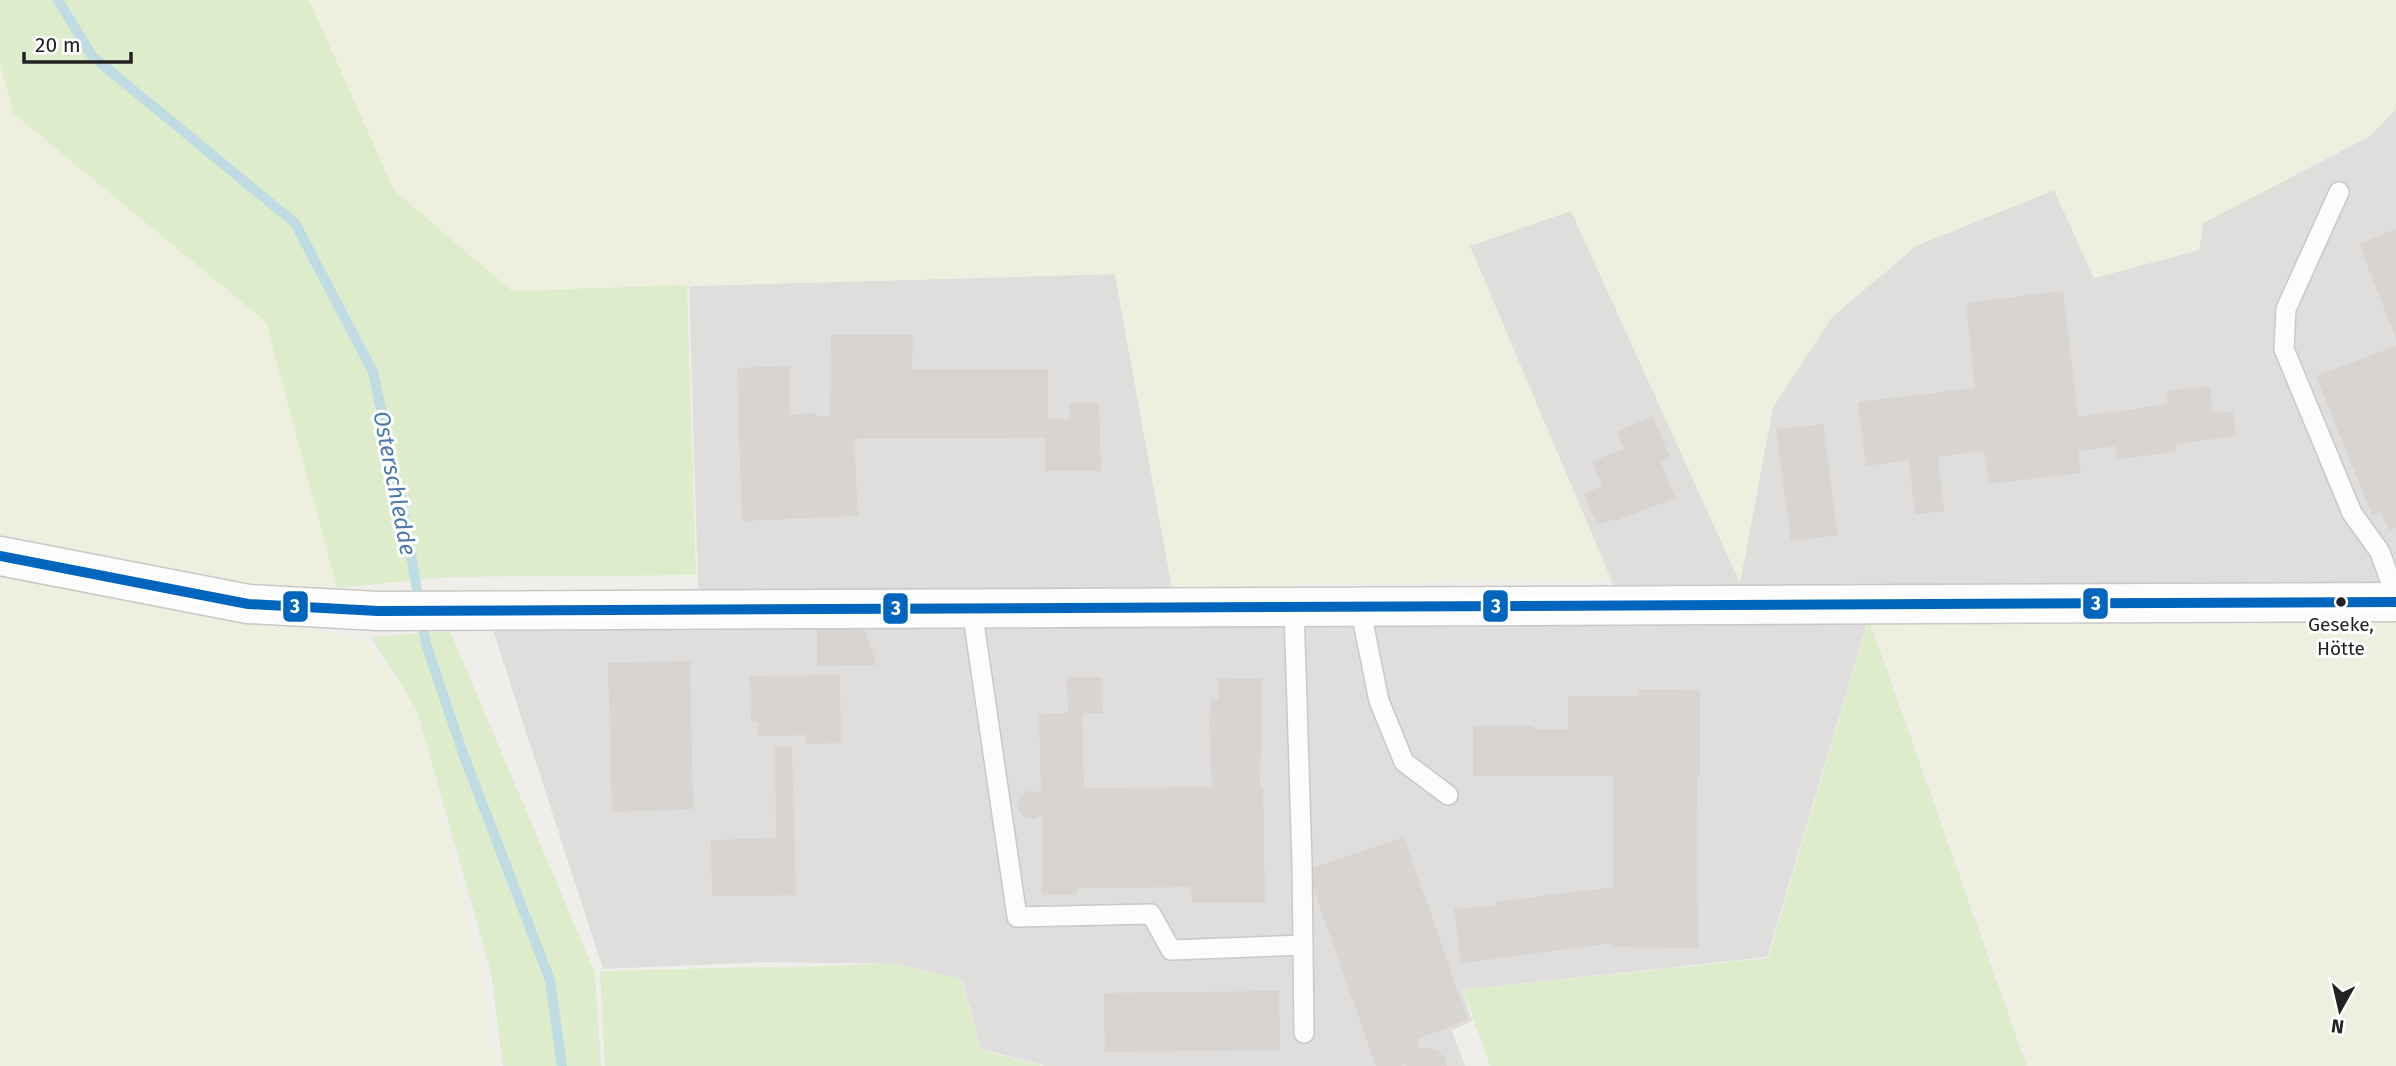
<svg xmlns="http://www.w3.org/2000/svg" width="2396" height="1066" font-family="'Fira Sans',sans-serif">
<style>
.residential{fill:#dfdedc}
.farmland{fill:#efefdf}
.grass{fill:#ddeccb}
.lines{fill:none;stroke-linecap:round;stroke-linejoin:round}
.stream{stroke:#bfdbe3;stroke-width:10}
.building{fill:#d7d4d2}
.service-casing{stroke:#c9c8c7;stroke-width:22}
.minor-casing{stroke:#c9c8c7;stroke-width:41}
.service{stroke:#fdfcfc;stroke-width:19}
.minor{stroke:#fdfcfc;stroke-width:38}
.bus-1-casing{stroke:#fff;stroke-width:16}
.bus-1{stroke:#0065bd;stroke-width:10}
.bus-dot{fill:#222;stroke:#fff;stroke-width:2.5}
.labels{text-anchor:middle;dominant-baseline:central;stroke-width:6;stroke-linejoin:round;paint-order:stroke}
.bus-label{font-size:19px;fill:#222;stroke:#fff}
.water-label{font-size:23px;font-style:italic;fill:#4a7aab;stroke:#fff}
.line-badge{stroke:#fff;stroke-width:2.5}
.badge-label{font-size:19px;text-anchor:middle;font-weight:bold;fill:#fff}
</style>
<rect width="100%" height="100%" fill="#f0eeeb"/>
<path class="residential" d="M2396 109V586L1878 587 1767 957 1462 990 1472 1021 1452 1031 1465 1066H1045L981 1049 962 979 897 964 768 962 603 969 490 621 699 617 689 286 1115 274 1178 622 1627 619 1469 246 1571 210 1740 582 1773 407 1832 317 1916 246 2054 190 2094 278 2199 250 2203 223 2370 136Z"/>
<path class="farmland" d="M309 0H2396V109L2370 136 2203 223 2199 250 2094 278 2054 190 1916 246 1832 317 1773 407 1740 583 1571 211 1470 246 1611 579 1172 587 1115 274 512 291 394 190Z
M0 64 14 114 266 322 337 588 241 584 0 535Z
M0 568 366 641 416 710 483 977 495 1066H0Z
M2396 616V1066H2030L1871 617Z"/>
<path class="grass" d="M0 0H309L394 190 512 291 687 285 696 575 449 577 337 588 266 322 14 114 0 64Z
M1869 619 2027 1066H1490L1463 990 1768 958Z
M450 631 595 973 601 1066H503L491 973 417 710 371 637Z
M896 964 961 979 981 1050 1042 1066H605L600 971Z"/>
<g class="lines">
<path class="stream" d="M58 0 92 56 295 223 373 372 407 531 426 644 464 756 550 980 562 1066"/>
</g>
<path class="building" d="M2396 229V339L2359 244Z
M2063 291 2078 417 2167 404 2166 391 2210 386 2213 413 2233 412 2236 436 2175 444 2176 452 2117 459 2116 446 2078 451 2081 473 1989 484 1984 451 1938 457 1944 511 1915 514 1909 460 1866 466 1858 402 1975 388 1966 303Z
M831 335H913L912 369H1048V419H1070V403H1099L1101 471H1045V438L854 439 858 516 742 521 737 368 790 366V415L816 413V416H830Z
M2396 346V528L2389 530 2381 512 2372 515 2316 376Z
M1653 416 1670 458 1661 462 1675 498 1615 521 1614 519 1597 525 1584 494 1602 486 1592 461 1624 449 1617 431Z
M1823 424 1838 535 1791 541 1776 429Z
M817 626H863L877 665 817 666Z
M690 661 693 809 612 812 608 663Z
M840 675 841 743 806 744V735L758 736V722H751L750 676Z
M1067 677H1102L1103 713H1082L1084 788 1212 787 1209 722 1211 700H1218V678L1262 679 1260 787H1263L1265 903H1192L1191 887 1077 888V895H1042V815L1035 819 1027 818 1021 815 1017 805 1020 797 1027 791H1035L1041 794 1039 714 1068 713Z
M1638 689 1700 690V776H1697L1698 948 1613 947V943L1461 963 1454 908 1457 909 1495 905V902L1613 887V776H1473V726H1534L1533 729H1568V696H1638Z
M775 747H792L796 895 712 896 711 840 776 838Z
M1404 837 1468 1020 1417 1039 1420 1049 1427 1048 1437 1050 1444 1057 1447 1066H1406L1407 1063 1401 1066H1376L1307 870Z
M1279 991 1280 1050 1105 1052 1104 993Z"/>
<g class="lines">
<defs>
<path id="service" d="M2339 192 2286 309 2284 349 2352 513 2380 552 2396 597
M1294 607 1302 863 1304 1033
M1360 607 1379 701 1404 762 1448 795
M972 609 1017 917 1151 914 1171 950 1302 945"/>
<path id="minor" d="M0 556 248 604 378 611 2396 602"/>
</defs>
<use href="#service" class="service-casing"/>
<use href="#minor" class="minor-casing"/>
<use href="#service" class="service"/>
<use href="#minor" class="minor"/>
<defs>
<path id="bus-1" d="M0 556 248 604 378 611 2396 602"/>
</defs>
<use href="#bus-1" class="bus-1-casing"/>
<use href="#bus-1" class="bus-1"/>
</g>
<circle class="bus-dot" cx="2341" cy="602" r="6"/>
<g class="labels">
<g class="bus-label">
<text x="2341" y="624">Geseke,<tspan x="2341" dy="24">Hötte</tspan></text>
</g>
<g class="water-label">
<text transform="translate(395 483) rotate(79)">Osterschledde</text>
</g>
</g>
<g class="line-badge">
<rect x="2082" y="587" width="27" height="33" rx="7" fill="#0065bd"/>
<rect x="1482" y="589" width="27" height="34" rx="7" fill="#0065bd"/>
<rect x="282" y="590" width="27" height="33" rx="7" fill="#0065bd"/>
<rect x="882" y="592" width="27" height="33" rx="7" fill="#0065bd"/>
</g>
<g class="badge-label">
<text x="2096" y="610">3</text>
<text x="1496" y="613">3</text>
<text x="295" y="613">3</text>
<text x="896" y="615">3</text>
</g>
<g transform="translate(2340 1010) rotate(188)" stroke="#ffffff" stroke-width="5" paint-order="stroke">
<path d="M0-5L12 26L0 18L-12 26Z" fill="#222222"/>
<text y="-10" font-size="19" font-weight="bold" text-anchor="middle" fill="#222222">N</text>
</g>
<path d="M24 52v10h107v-10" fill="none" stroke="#222222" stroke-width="3.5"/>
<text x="35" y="52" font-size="21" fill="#222222" stroke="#ffffff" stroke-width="5" paint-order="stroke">20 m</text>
</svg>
